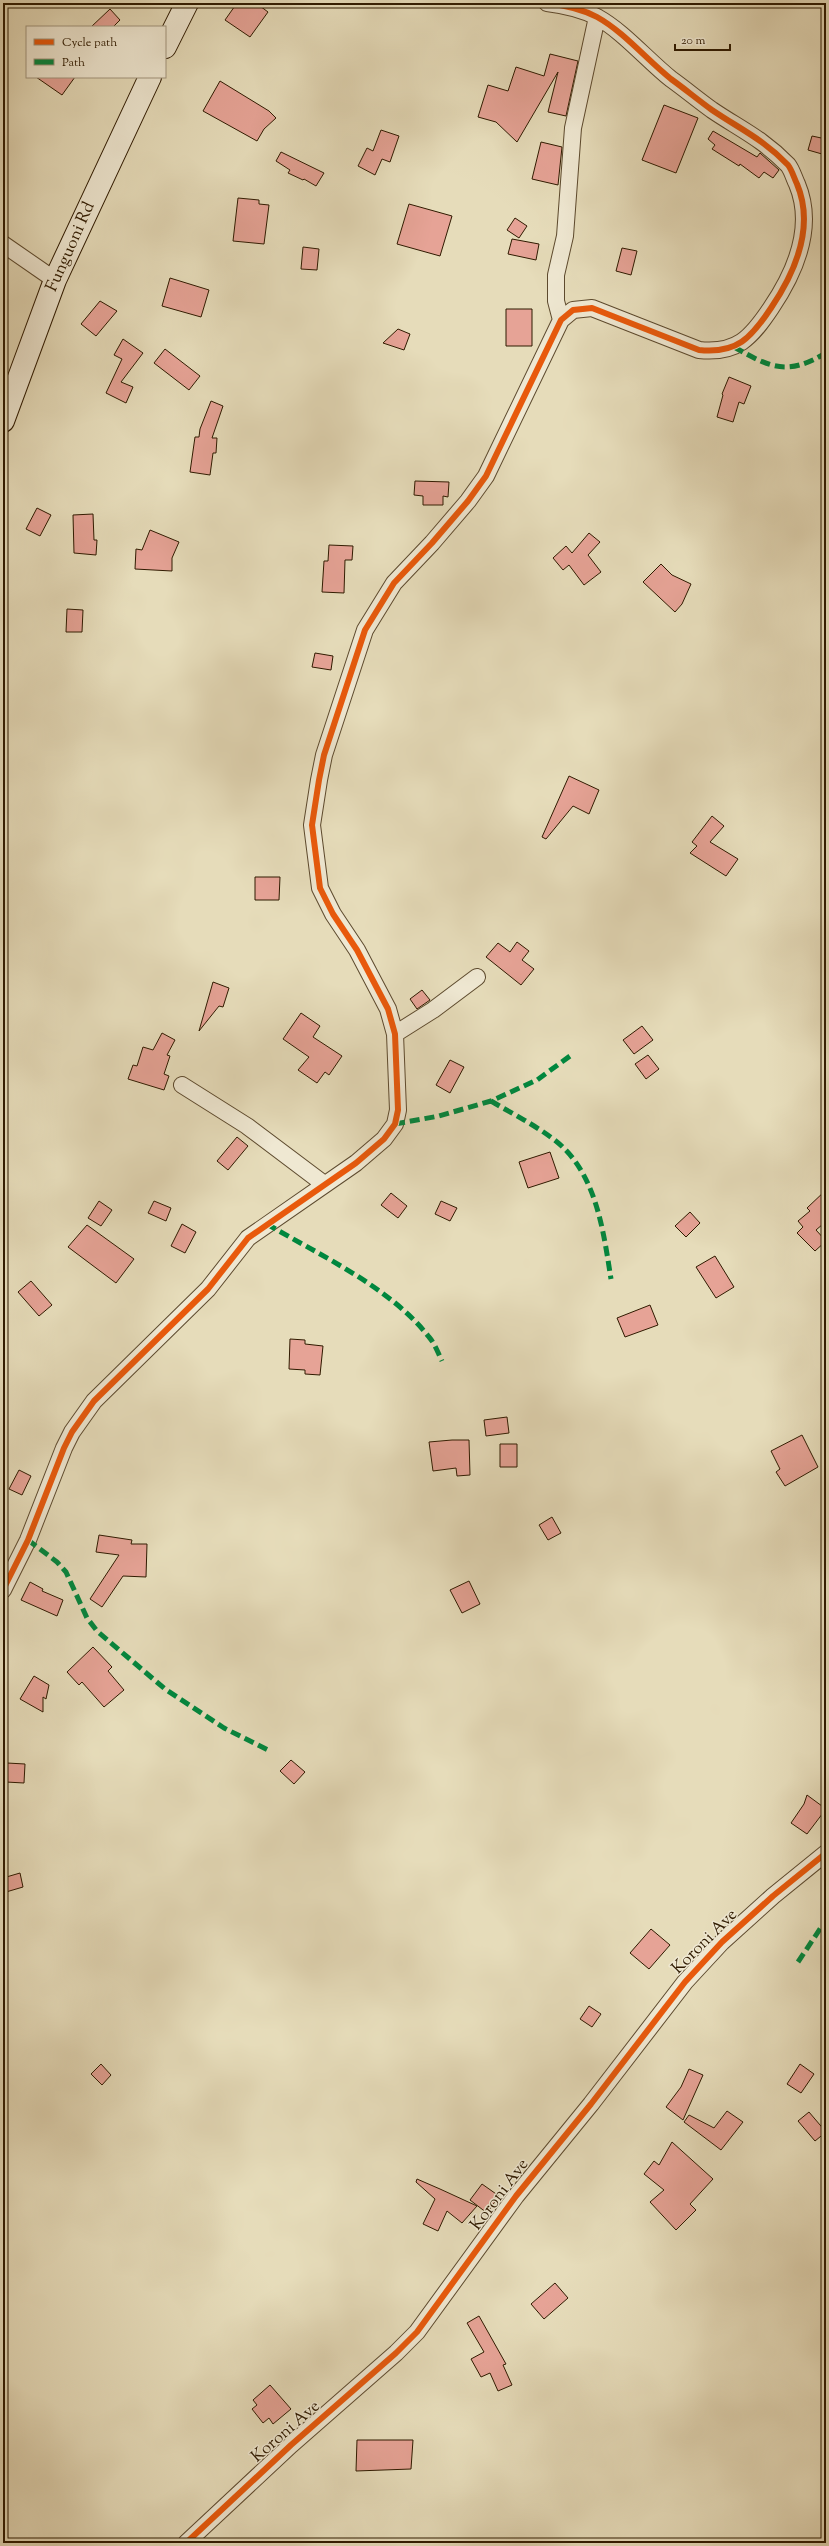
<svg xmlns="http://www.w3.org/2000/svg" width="829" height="2546" font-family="'Sorts Mill Goudy',serif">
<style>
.building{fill:#e6a396;stroke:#2f1a00}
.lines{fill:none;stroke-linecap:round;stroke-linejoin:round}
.street-casing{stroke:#5d4a2e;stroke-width:18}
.secondary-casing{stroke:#2f1a00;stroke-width:24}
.street{stroke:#efe8d2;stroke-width:16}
.secondary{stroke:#efe8d2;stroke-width:22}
.quiet{stroke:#00873e;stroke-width:5;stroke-dasharray:10 5;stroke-linecap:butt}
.cycleway-casing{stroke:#efe8d2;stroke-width:8}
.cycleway{stroke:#e8590c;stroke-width:6}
.labels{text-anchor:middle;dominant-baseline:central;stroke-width:3;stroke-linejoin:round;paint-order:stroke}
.street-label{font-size:17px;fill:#2f1a00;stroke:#efe8d2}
</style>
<rect width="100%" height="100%" fill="#e6dcba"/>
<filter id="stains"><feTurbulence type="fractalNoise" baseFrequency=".005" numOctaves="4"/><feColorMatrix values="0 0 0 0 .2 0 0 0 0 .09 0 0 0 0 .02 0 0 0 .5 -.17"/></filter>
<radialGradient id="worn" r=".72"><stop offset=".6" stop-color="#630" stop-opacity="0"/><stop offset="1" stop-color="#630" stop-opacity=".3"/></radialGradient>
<path class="building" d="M237 3H256L268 12 250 37 225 20Z
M110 9 120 20 113 27H91Z
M550 54 578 61 566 116 548 112 558 72 517 142 496 122 478 117 488 85 508 91 516 67 544 76Z
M36 77H75L62 95Z
M220 81 269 111 276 118 264 129 257 141 203 111Z
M664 105 698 118 676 173 642 160Z
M381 130 399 136 390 162 382 159 375 175 358 166 367 148 373 151Z
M713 131 757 157 760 153 779 170 773 178 764 172 759 178 740 164 739 166 712 149 715 145 708 139Z
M812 136 826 139 822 154 808 150Z
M541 142 562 147 558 185 532 179Z
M281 152 324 173 316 186 304 179 303 180 288 173 290 170 276 161Z
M238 198 259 200V204L269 205 264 244 233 241Z
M409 204 452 216 440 256 397 244Z
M515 218 527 226 519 238 507 230Z
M512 239 539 244 536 260 508 254Z
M303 247 319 249 317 270 301 269Z
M622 248 637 251 631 275 616 271Z
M170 278 209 290 201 317 162 306Z
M100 301 117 311 96 336 81 324Z
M506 309H532V346H506Z
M398 329 410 334 404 350 383 343Z
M123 339 143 353 121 382 133 387 126 403 106 393 122 359 114 355Z
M165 349 200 376 189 390 154 363Z
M729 377 751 386 744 404 739 402 733 422 717 417 723 395 722 394Z
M211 401 223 406 212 438H217L216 453H213L210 475 190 472 195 437H199L200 429Z
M415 481 449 482 448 497 443 496V505H423V496L414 495Z
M37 508 51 515 40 536 26 529Z
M93 514 94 540H97L96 555 74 553 73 515Z
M150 530 179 542 172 558V571L135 569 136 549 142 550Z
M589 533 600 542 588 555 601 572 584 585 569 565 563 570 553 558 566 546 572 553Z
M329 545 353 546 352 560H345L344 593 322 592 324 561H328Z
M661 564 672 575 691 584 682 604 675 612 643 582Z
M67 609 83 610 82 632H66Z
M315 653 333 656 331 670 312 667Z
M569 776 599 790 589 814 573 806 546 839 542 837Z
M712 816 724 826 710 842 738 859 726 876 690 853 697 846 692 842Z
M255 877H280L279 900H255Z
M517 942 529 951 522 960 534 969 521 985 486 957 498 943 510 952Z
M213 982 229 988 223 1007 219 1006 199 1031Z
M422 990 430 1000 417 1009 410 999Z
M301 1013 320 1026 313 1037 342 1056 329 1075 325 1072 317 1083 298 1070 309 1057 283 1039Z
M642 1026 653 1040 634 1054 623 1040Z
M162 1033 175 1040 167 1055 170 1056 164 1074 169 1076 164 1090 128 1079 133 1065 137 1066 143 1047 153 1050Z
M648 1055 659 1069 646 1079 635 1064Z
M450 1060 464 1067 450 1093 436 1085Z
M237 1137 248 1146 228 1170 217 1161Z
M550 1152 559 1178 528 1188 519 1162Z
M826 1190V1228L823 1224 816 1230 826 1241 815 1251 797 1233 803 1227 798 1221 810 1211 807 1208Z
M391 1193 407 1206 398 1218 381 1205Z
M99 1201 112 1210 101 1226 88 1218Z
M154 1201 171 1208 166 1221 148 1213Z
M441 1201 457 1208 450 1221 435 1214Z
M690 1212 700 1223 686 1237 675 1226Z
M182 1224 196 1232 185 1253 171 1246Z
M87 1225 134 1259 116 1283 68 1247Z
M715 1256 734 1287 716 1298 696 1267Z
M31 1281 52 1305 39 1316 18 1292Z
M650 1305 658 1325 625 1337 617 1318Z
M290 1339 305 1340V1344L323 1346 320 1375 305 1374V1370L289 1369Z
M507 1417 509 1433 486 1436 484 1420Z
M802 1435 818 1467 785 1486 776 1472 780 1469 771 1451Z
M452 1440H469L470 1475 457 1476 456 1468 433 1471 429 1442Z
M500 1444H517V1467H500Z
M19 1470 31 1476 22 1495 9 1489Z
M552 1517 561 1533 548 1540 539 1525Z
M99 1535 132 1540 131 1544H147L146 1577 123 1576 102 1607 90 1599 119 1555 96 1552Z
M469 1581 480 1604 462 1613 450 1590Z
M30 1582 43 1589 42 1591 63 1600 57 1616 21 1600Z
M93 1647 112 1667 108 1671 124 1690 104 1707 82 1682 79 1685 67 1672Z
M34 1676 49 1685 46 1699 43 1697V1712L20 1699Z
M291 1760 305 1772 294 1784 280 1771Z
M7 1763 25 1764 24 1783 6 1782Z
M807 1795 826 1809 807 1834 791 1823 804 1804Z
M20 1873 23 1887 6 1892 3 1878Z
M651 1929 670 1945 649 1969 630 1953Z
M589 2006 601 2014 592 2027 580 2019Z
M101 2064 111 2075 102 2085 91 2074Z
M800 2064 814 2074 801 2093 787 2084Z
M689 2069 703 2075 683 2120 666 2107 681 2087Z
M727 2111 743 2122 721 2150 684 2122 689 2115 714 2128Z
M809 2112 826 2132 815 2141 798 2121Z
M672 2142 713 2179 690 2204 696 2210 676 2230 650 2202 664 2190 644 2174 654 2161 659 2165Z
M417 2179 440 2189 477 2206 462 2223 447 2211 438 2231 423 2224 435 2199 416 2182Z
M482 2184 499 2196 487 2213 470 2200Z
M555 2283 568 2298 544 2319 531 2304Z
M479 2316 506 2364 503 2365 512 2385 498 2391 490 2373 481 2377 471 2359 484 2352 467 2323Z
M270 2385 291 2409 273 2424 269 2418 263 2423 252 2409 257 2405 253 2400Z
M357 2440H413L411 2469 356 2471Z"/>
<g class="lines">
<defs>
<path id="street" d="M3 244 55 280
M561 320 556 301V275L565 236 573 128 597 17
M395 1034 433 1010 477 977
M182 1085 247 1126 324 1184
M3 1590 28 1540 64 1448 72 1432 94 1401 208 1289 248 1238 356 1163 384 1139 395 1124 398 1110 395 1034 388 1009 357 950 333 914 320 888 312 825 319 780 324 755 365 630 394 583 432 543 468 501 486 476 561 320 573 310 592 308 699 350C737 354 751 338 771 308 796 271 815 227 797 184 794 178 792 170 788 165 763 139 740 129 712 110 698 100 685 89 671 79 647 60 624 32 597 17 582 9 563 5 547 3
M186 2543 291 2445 396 2353 417 2332 516 2196 591 2104 685 1982 722 1942 773 1896 826 1853"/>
<path id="secondary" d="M165 47 187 3
M3 421 55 280 150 77"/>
</defs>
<use href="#street" class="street-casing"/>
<use href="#secondary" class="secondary-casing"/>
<use href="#street" class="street"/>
<use href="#secondary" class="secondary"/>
<path class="quiet" d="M734 347C771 368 787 376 826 353
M491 1101C511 1113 533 1124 552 1138 596 1170 603 1229 611 1279
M395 1124 439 1116 491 1101 537 1080 570 1056
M267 1224C321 1256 390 1287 429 1337 435 1344 438 1353 442 1361
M28 1540 57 1562 66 1572 87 1618 97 1631 165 1689 224 1728 268 1750
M798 1962 826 1920"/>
<defs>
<path id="cycleway" d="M3 1590 28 1540 64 1448 72 1432 94 1401 208 1289 248 1238 356 1163 384 1139 395 1124 398 1110 395 1034 388 1009 357 950 333 914 320 888 312 825 319 780 324 755 365 630 394 583 432 543 468 501 486 476 561 320 573 310 592 308 699 350C737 354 751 338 771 308 796 271 815 227 797 184 794 178 792 170 788 165 763 139 740 129 712 110 698 100 685 89 671 79 647 60 624 32 597 17 582 9 563 5 547 3
M186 2543 291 2445 396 2353 417 2332 516 2196 591 2104 685 1982 722 1942 773 1896 826 1853"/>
</defs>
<use href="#cycleway" class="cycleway-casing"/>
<use href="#cycleway" class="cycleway"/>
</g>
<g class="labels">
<g class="street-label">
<text transform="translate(71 247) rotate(-66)">Funguoni Rd</text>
<text transform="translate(705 1942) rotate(-45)">Koroni Ave</text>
<text transform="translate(500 2195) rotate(-53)">Koroni Ave</text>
<text transform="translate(286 2432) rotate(-41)">Koroni Ave</text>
</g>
</g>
<rect width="829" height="2546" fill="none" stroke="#e6dcba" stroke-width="16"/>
<rect x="4" y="4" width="821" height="2538" fill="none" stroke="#2f1a00" stroke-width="2"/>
<rect x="8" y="8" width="813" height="2530" fill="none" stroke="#2f1a00"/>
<rect x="26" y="26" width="140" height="52" fill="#efe8d2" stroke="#a2967e"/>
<rect x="34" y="39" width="20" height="6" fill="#e8590c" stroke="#a2967e"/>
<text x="62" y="46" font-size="12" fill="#2f1a00">Cycle path</text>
<rect x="34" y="59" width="20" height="6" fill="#00873e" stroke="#a2967e"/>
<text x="62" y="66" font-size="12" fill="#2f1a00">Path</text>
<path d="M675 44v6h55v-6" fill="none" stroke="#2f1a00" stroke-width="2"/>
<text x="681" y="44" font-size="12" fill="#2f1a00" stroke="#efe8d2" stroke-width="3" paint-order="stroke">20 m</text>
<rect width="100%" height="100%" filter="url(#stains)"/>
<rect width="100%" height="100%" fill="url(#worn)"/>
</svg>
